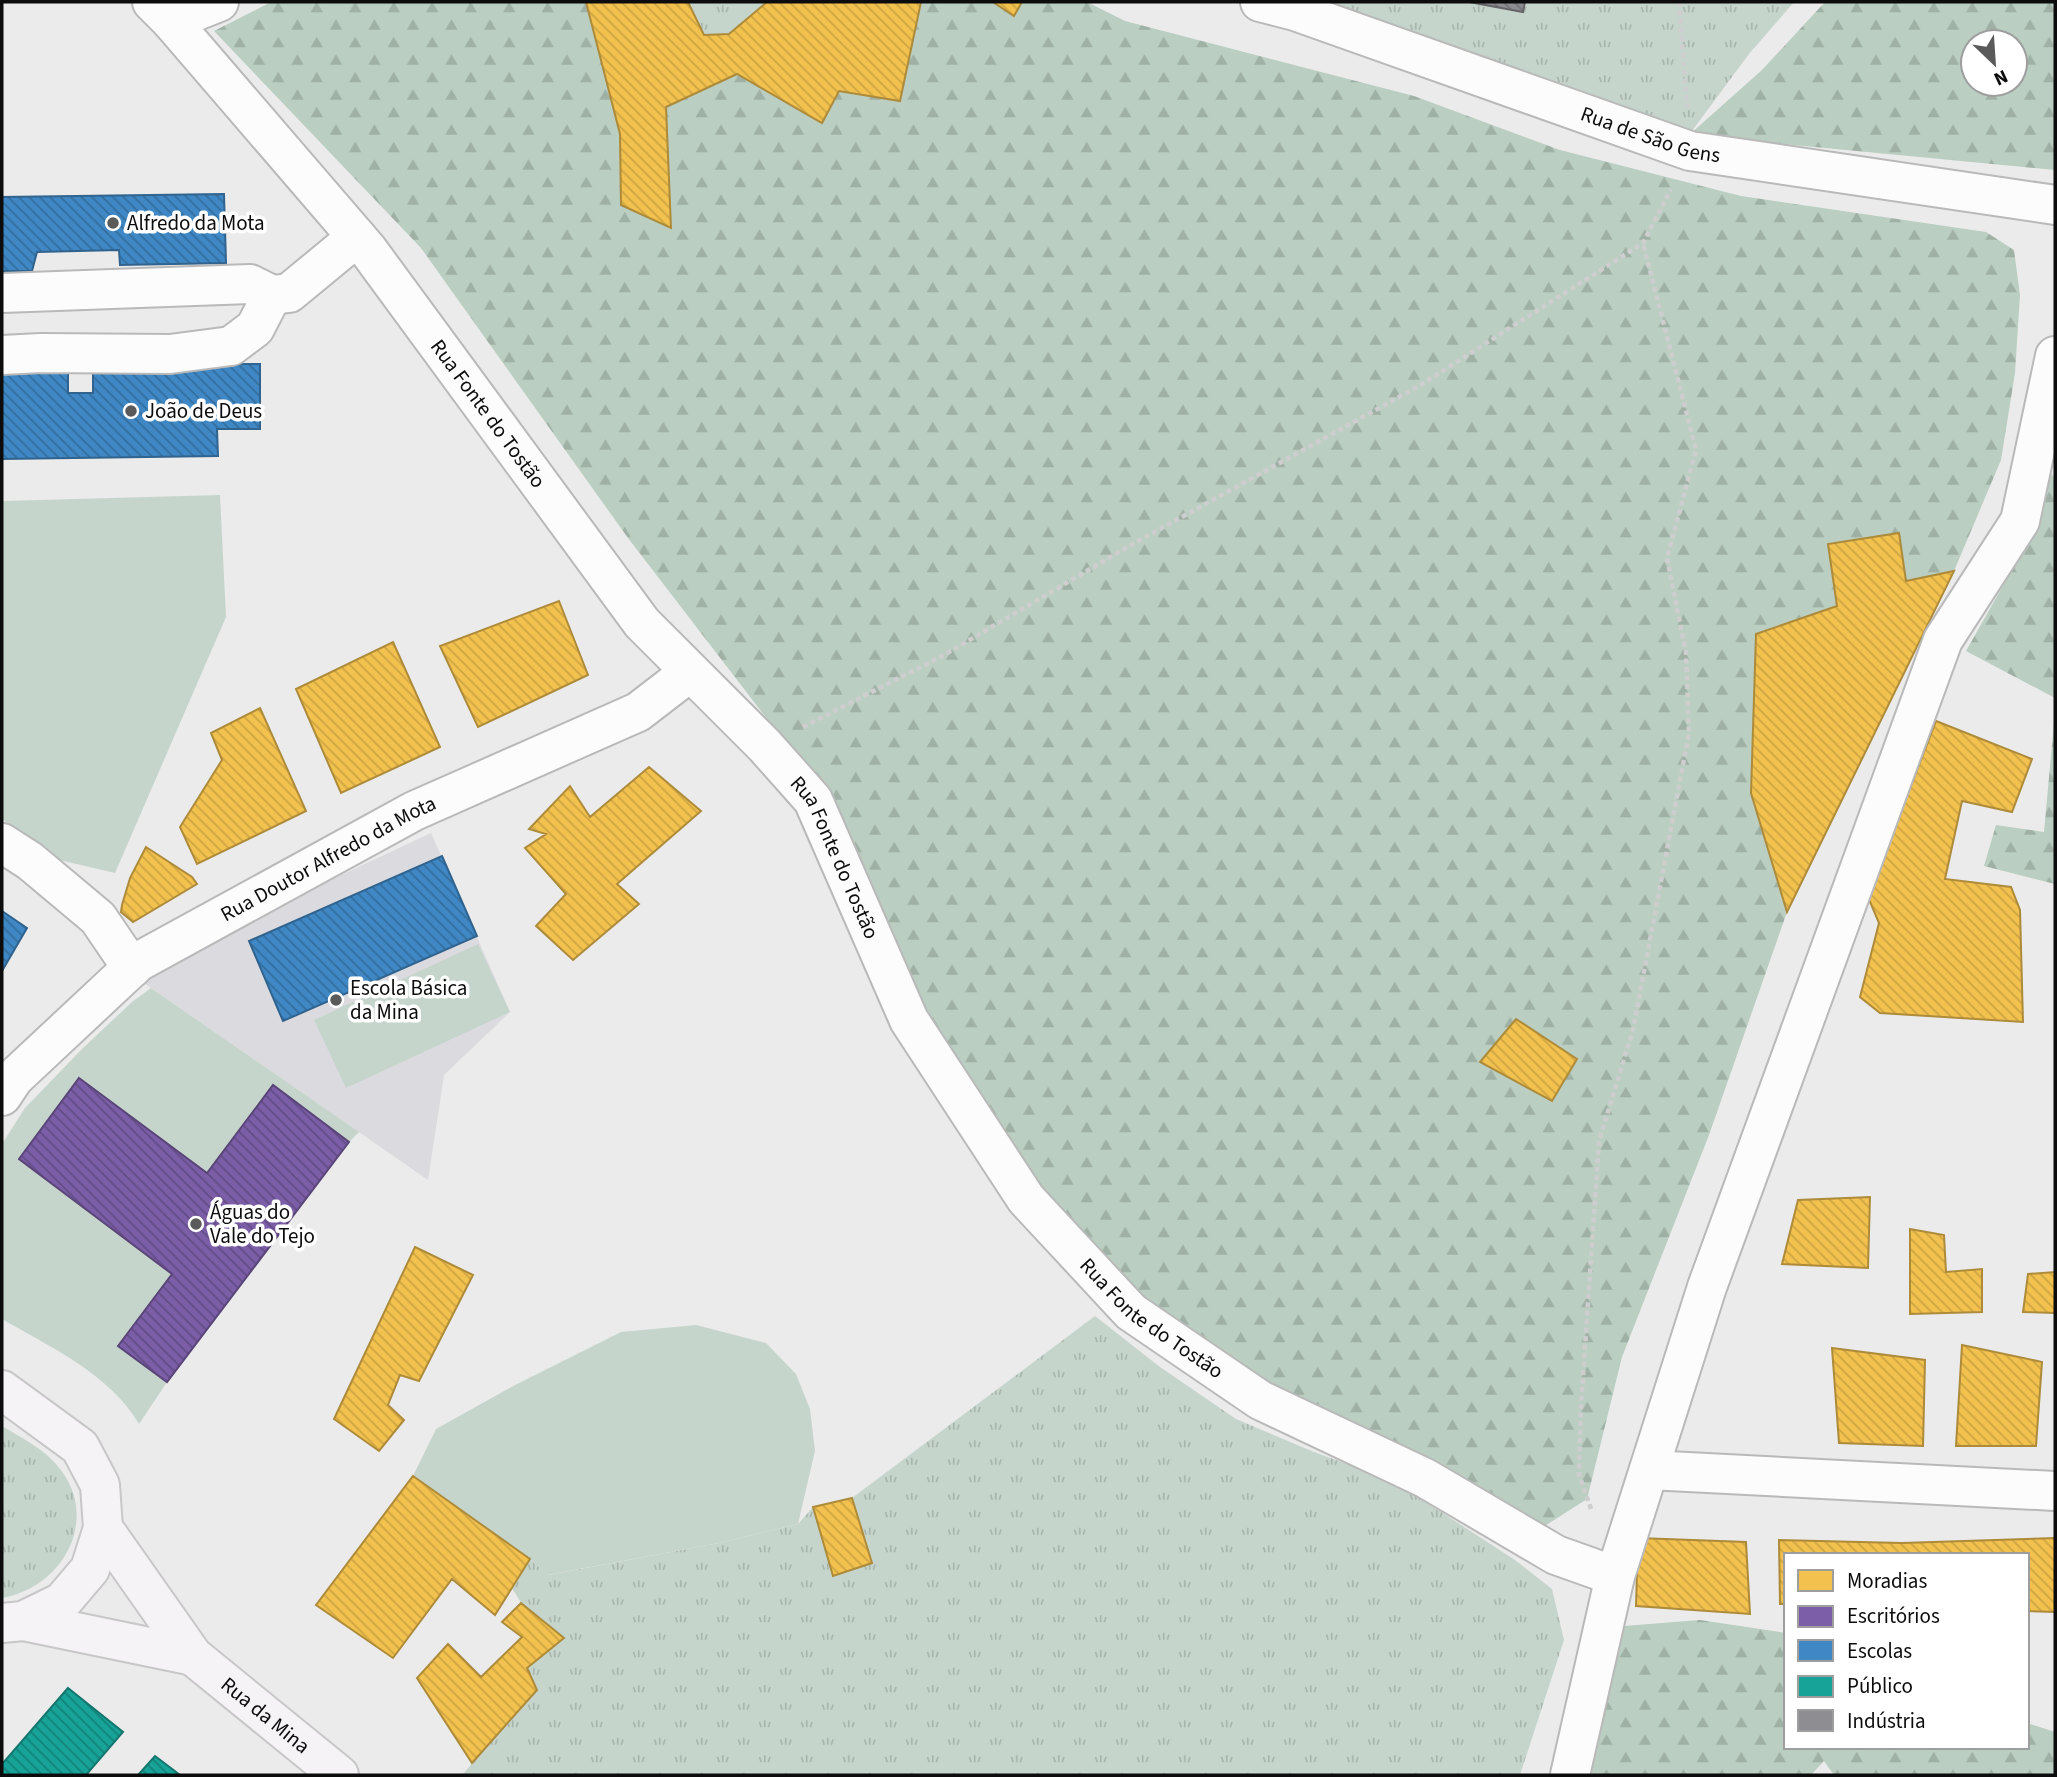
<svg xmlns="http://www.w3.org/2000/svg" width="2057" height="1777" font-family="'Source Sans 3',sans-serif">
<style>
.built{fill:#dadadf}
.grass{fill:url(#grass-tufts)}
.forest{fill:url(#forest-firs);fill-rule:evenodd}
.garden{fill:#c6d5cb}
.homes{fill:url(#homes-back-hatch);stroke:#ad8b3a;stroke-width:2}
.offices{fill:url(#offices-back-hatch);stroke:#5a4578;stroke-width:2}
.schools{fill:url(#schools-back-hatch);stroke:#30638e;stroke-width:2}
.public{fill:url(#public-back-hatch);stroke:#14766e;stroke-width:2}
.industry{fill:url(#industry-back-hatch);stroke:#66666a;stroke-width:2}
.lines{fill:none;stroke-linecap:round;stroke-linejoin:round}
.minor-casing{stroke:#b9b9b9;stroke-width:42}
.major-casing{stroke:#c7c7c7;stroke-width:42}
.path{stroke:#cecece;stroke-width:4.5;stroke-dasharray:5 3.5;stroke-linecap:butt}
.minor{stroke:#fcfcfc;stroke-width:38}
.major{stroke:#f6f3f6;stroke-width:38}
.poi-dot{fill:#5a5a5a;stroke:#fff;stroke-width:2.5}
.labels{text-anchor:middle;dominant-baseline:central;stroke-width:7;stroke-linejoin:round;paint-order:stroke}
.street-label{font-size:21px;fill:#0c0c0c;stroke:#fff}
.poi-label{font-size:21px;fill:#0c0c0c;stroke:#fff;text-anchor:start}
</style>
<defs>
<pattern id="grass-tufts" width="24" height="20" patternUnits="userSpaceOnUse" patternTransform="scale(1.75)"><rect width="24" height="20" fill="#c6d5cb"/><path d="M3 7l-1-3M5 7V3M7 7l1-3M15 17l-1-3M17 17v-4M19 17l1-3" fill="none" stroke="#a9b6ad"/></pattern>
<pattern id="forest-firs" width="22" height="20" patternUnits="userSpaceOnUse" patternTransform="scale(1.75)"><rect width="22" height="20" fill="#bacec1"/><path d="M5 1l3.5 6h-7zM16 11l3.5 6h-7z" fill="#9fb0a5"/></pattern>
<pattern id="homes-back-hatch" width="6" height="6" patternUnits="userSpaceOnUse" patternTransform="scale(1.75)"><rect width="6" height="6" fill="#f2c14e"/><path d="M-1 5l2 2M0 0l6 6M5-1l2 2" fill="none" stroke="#cea543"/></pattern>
<pattern id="offices-back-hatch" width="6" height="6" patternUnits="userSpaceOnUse" patternTransform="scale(1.75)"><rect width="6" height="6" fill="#7b5ea7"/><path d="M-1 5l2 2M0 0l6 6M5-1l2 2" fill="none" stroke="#634c86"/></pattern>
<pattern id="schools-back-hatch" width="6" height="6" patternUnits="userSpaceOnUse" patternTransform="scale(1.75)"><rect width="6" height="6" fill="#3f88c5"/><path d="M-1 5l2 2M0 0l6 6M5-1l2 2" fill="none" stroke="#336e9e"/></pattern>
<pattern id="public-back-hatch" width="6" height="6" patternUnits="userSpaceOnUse" patternTransform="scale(1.75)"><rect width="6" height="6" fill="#17a398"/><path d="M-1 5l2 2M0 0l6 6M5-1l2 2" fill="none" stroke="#13837a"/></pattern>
<pattern id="industry-back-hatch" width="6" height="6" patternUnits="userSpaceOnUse" patternTransform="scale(1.75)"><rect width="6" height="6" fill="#8d8d92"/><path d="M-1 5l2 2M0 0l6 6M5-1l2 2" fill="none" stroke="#727276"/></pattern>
</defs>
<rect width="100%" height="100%" fill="#ebebeb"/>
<path class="built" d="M431 833 510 1012 444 1075 428 1180 144 983 239 923Z"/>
<path class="grass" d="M688 2H767L729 34 704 35Z
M1286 2H1794L1749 54 1689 135Z
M1095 1316 1160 1367 1236 1419 1314 1452 1392 1480 1515 1560 1552 1589 1564 1640 1520 1775H462L537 1690 527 1668 564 1638 521 1603 512 1588 530 1559 548 1575 719 1543 798 1524 813 1507 833 1575 872 1563 852 1498Z
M2 1426C20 1437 41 1447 55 1463 103 1515 65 1587 2 1598Z"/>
<path class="forest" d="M271 2H586L620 134 621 205 670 228 666 107 737 74 822 123 839 91 900 101 921 2H993L1013 16 1022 2H1087L1125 21 1414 96 1560 150 1741 196 1986 232 2014 250 2020 295 2015 373 2001 460 1954 571 1906 581 1899 533 1828 544 1837 606 1756 634 1751 793 1787 912 1709 1135 1622 1357 1587 1499 1526 1538 1131 1312 909 1020 791 750 628 538 421 248 214 31Z
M1825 2H2055V170L1689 135 1762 70ZM1973 42H2015V84H1973Z
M2049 469 2055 480V698L1966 651 2034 531Z
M2055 712V884L1984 866 1996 825 2044 832Z
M1700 1620 1786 1633V1747H2027V1723L2055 1732V1775H1834L1824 1761 1811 1775H1587L1624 1626Z"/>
<path class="garden" d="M220 495 226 617 115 873 55 859 2 819V501Z
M478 944 510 1012 346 1088 314 1020Z
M151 988 359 1132 349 1142 207 1173 79 1078 19 1159 172 1274 118 1345 167 1382 139 1424C110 1374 50 1347 2 1319V1144L25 1108 82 1049 132 1002Z
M696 1325 766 1343 796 1374 810 1409 815 1451 798 1524 719 1543 547 1575 530 1559 413 1476 436 1429 515 1385 621 1332Z"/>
<path class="homes" d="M586 2H688L704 35 729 34 767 2H921L900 101 839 91 822 123 737 74 666 107 671 228 621 205 620 134Z
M993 2H1022L1014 16Z
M1899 533 1906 581 1954 571 1787 912 1751 793 1756 634 1837 606 1828 544Z
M559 601 588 675 478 727 440 646Z
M393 642 440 747 341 793 296 689Z
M260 708 306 811 197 864 180 827 222 760 211 733Z
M1936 721 2032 759 2012 812 1962 801 1945 879 2011 887 2020 910 2023 1022 1880 1013 1860 997 1879 923 1868 897Z
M649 767 701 811 617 884 639 904 573 960 536 926 566 894 525 848 546 834 529 829 570 786 590 817Z
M146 847 192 877 197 884 133 922 121 912 122 905 130 878Z
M1516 1019 1577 1059 1552 1101 1480 1062Z
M1870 1197 1868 1268 1782 1264 1798 1200Z
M1910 1229 1944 1235 1946 1272 1982 1269V1312L1910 1314Z
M415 1247 473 1275 419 1381 400 1375 388 1405 404 1420 379 1451 334 1419Z
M2055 1272V1313L2023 1312 2028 1274Z
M1962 1345 2042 1362 2036 1446H1956Z
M1832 1348 1925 1360 1923 1446 1839 1443Z
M413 1476 530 1559 495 1615 452 1579 393 1658 316 1605Z
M852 1498 872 1563 833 1576 813 1507Z
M1638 1538 1746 1542 1750 1614 1636 1606Z
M2055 1538V1612L2027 1611V1555H1786V1604H1780L1779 1540 1902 1543Z
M521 1603 564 1638 527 1668 537 1690 472 1763 417 1678 448 1644 481 1677 522 1637 502 1622Z"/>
<path class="offices" d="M79 1078 207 1173 273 1085 349 1142 167 1382 118 1346 172 1274 19 1159Z"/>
<path class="schools" d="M224 194 226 263 120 265 119 250 37 252 32 271H2V197Z
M2 362H68V393H93V365L260 364V429H217L218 456 2 459Z
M442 856 477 936 283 1021 249 941Z
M2 911 27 928 2 971Z"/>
<path class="public" d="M68 1688 123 1732 86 1775H2V1764Z
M155 1756 180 1775H138Z"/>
<path class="industry" d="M1469 2H1525L1523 12Z"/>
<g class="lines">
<defs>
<g id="minor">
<path id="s1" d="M152 2 171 21 368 250 642 623 765 746 813 800 909 1020 1026 1199 1131 1312 1260 1400 1425 1478 1556 1555 1615 1576"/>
<path id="s2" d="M1260 2 1295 11 1690 151 2055 205"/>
<path d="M171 21 219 2"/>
<path d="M2 293 250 284 272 295 289 293 357 237"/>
<path d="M2 355 41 353 170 354 231 346 255 328 272 295"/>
<path d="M2 843 30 861 98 918 132 968"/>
<path id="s3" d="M2 1096 14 1078 138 962 414 811 638 712 690 672"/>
<path d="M1649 1470 2055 1491"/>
<path d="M1570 1775 1615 1576 1707 1287 1943 640 2020 521 2055 356"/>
</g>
<g id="major">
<path d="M2 1390 80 1447 100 1485 103 1528 90 1569 62 1602 23 1621 2 1623"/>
<path id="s4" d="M103 1528 193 1656 339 1775"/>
<path d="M23 1621 193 1656"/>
</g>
</defs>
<use href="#minor" class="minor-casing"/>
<use href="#major" class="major-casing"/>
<path class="path" d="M1679 2 1687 108
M803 727 944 655 1131 545 1419 386 1643 243 1671 189
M1591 1509 1579 1474 1581 1406 1599 1141 1633 1030 1689 733 1686 653 1667 558 1696 450 1643 243"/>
<use href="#minor" class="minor"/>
<use href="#major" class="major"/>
</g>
<g class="poi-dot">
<circle cx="113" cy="223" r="7"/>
<circle cx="131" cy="411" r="7"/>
<circle cx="336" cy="1000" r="7"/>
<circle cx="196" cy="1224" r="7"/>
</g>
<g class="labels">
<g class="street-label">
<text stroke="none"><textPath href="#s2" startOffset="413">Rua de São Gens</textPath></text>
<text stroke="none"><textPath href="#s1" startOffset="532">Rua Fonte do Tostão</textPath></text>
<text stroke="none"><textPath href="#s3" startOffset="408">Rua Doutor Alfredo da Mota</textPath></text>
<text stroke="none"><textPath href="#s1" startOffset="1099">Rua Fonte do Tostão</textPath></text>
<text stroke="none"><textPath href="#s1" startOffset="1666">Rua Fonte do Tostão</textPath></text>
<text stroke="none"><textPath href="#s4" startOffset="250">Rua da Mina</textPath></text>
</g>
<g class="poi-label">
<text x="127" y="223">Alfredo da Mota</text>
<text x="145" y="411">João de Deus</text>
<text x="350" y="988">Escola Básica<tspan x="350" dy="24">da Mina</tspan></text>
<text x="210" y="1212">Águas do<tspan x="210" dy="24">Vale do Tejo</tspan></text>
</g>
</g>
<rect width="2057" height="1777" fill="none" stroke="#0c0c0c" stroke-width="7"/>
<rect x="1784" y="1553" width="245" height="196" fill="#ffffff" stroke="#9e9e9e" stroke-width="2"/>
<rect x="1798" y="1570" width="35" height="21" fill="#f2c14e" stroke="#9e9e9e" stroke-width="2"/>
<text x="1847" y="1588" font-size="21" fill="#0c0c0c">Moradias</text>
<rect x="1798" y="1606" width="35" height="21" fill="#7b5ea7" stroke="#9e9e9e" stroke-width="2"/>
<text x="1847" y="1623" font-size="21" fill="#0c0c0c">Escritórios</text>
<rect x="1798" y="1640" width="35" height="21" fill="#3f88c5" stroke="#9e9e9e" stroke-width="2"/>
<text x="1847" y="1658" font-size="21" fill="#0c0c0c">Escolas</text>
<rect x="1798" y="1676" width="35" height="21" fill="#17a398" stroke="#9e9e9e" stroke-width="2"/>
<text x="1847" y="1693" font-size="21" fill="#0c0c0c">Público</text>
<rect x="1798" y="1710" width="35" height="21" fill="#8d8d92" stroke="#9e9e9e" stroke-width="2"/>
<text x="1847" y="1728" font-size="21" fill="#0c0c0c">Indústria</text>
<g transform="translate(1994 63) rotate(155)"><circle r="33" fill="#ffffff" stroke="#9e9e9e" stroke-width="2"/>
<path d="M0-5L12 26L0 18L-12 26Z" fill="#5a5a5a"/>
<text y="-10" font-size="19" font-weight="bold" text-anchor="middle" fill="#0c0c0c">N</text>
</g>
</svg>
